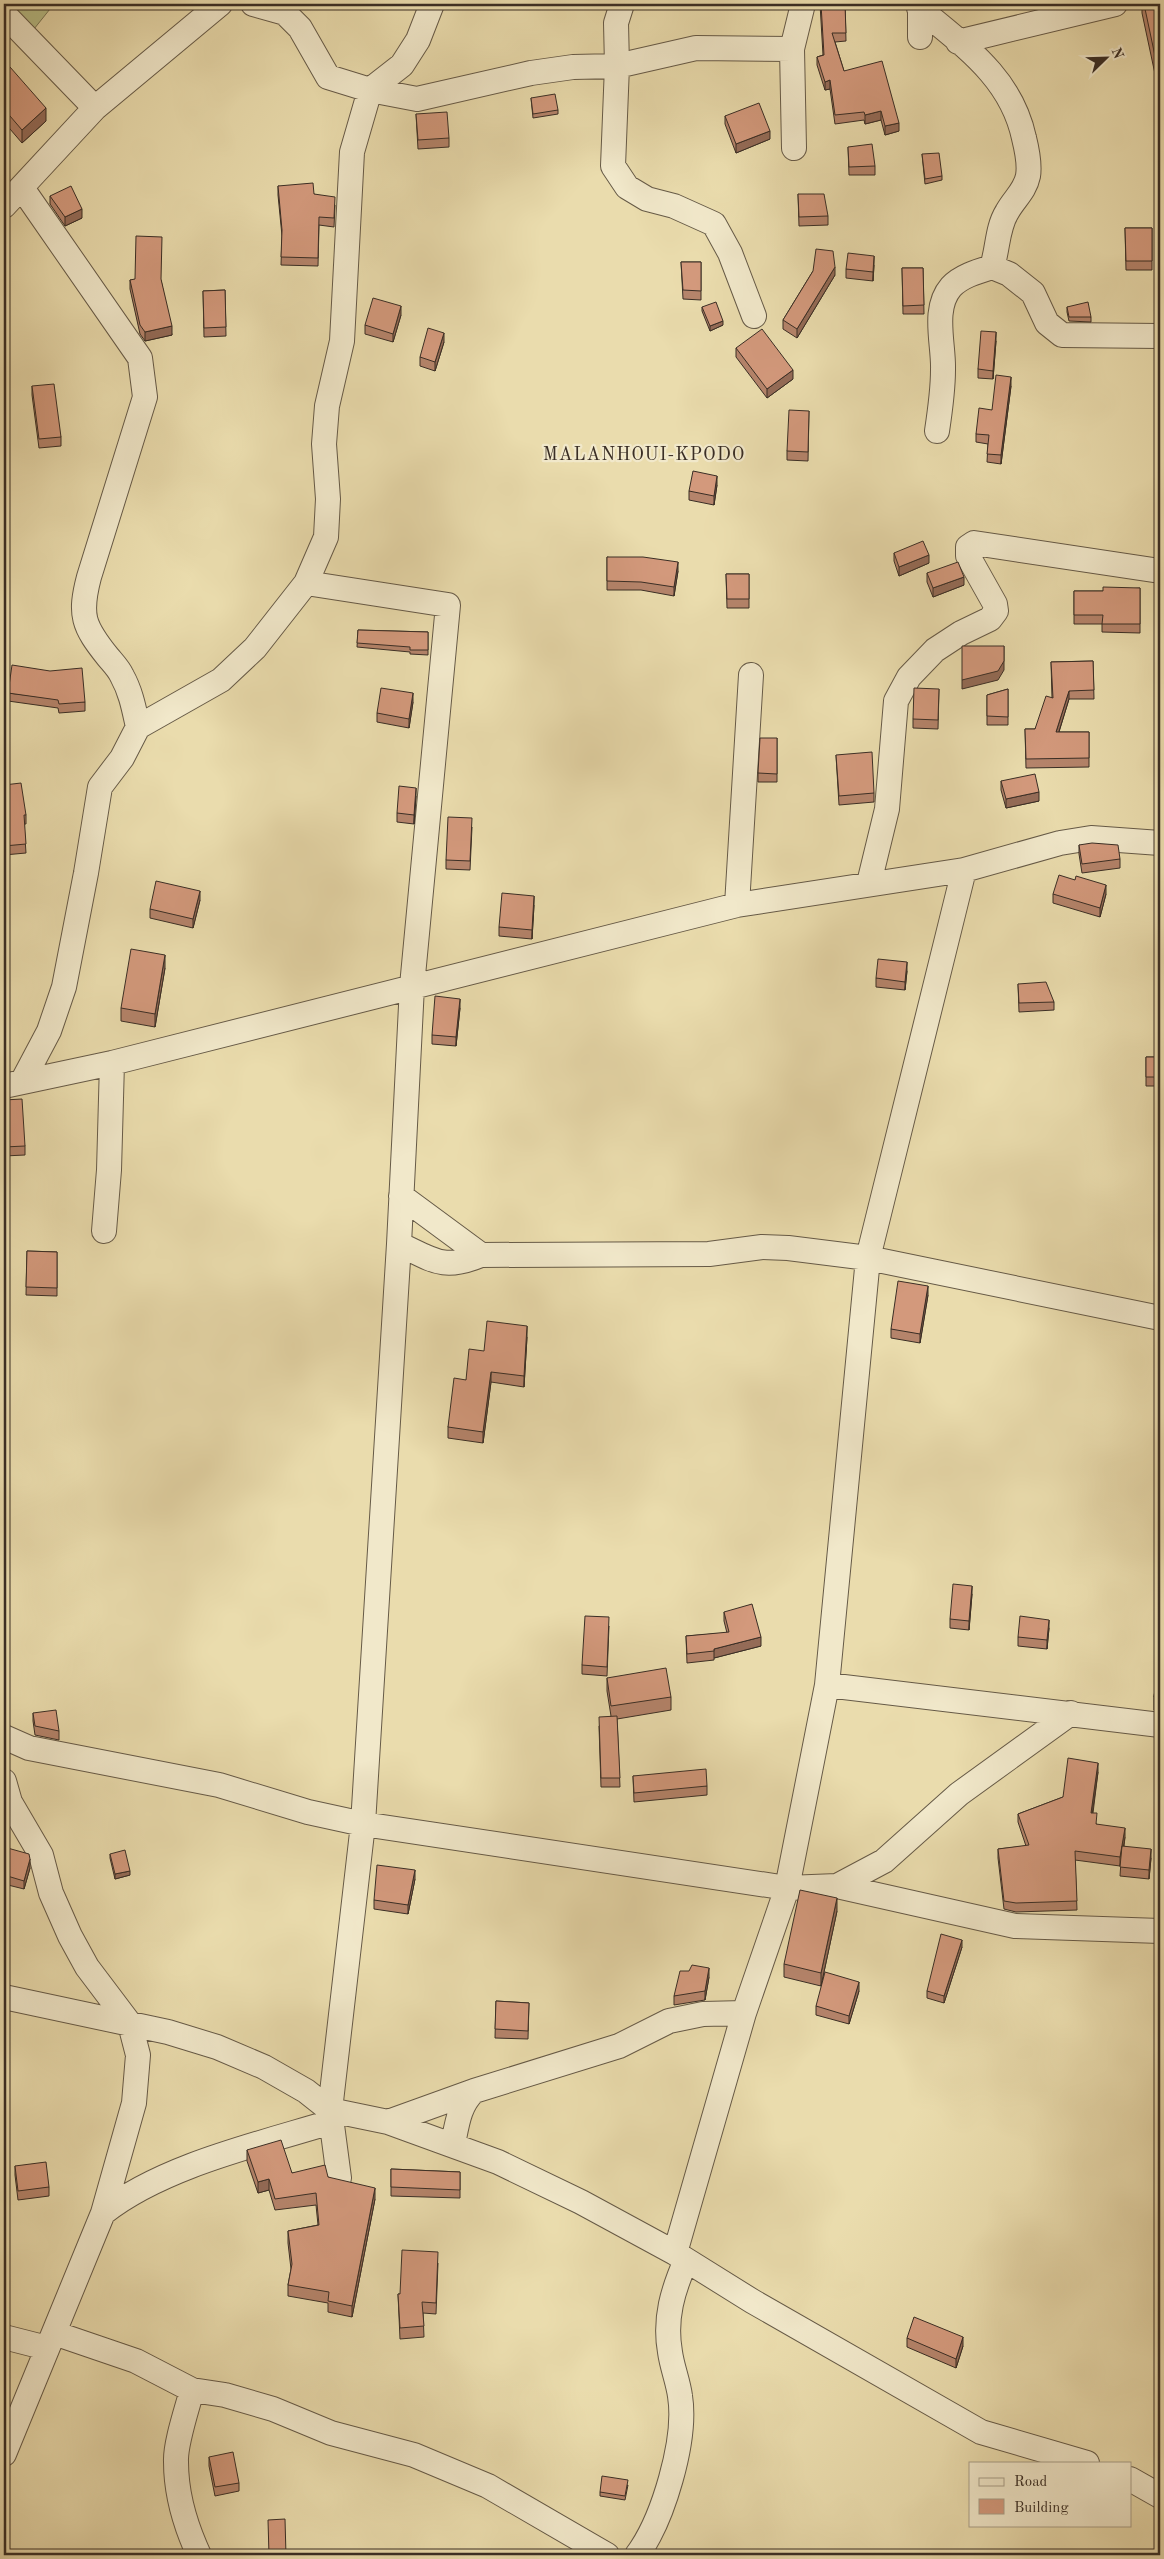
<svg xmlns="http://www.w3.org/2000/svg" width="1164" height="2559" font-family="'Old Standard TT',serif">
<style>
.green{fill:#b9c088;stroke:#7a7756}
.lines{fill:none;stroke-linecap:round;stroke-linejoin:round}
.minor-casing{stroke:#665a47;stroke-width:26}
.minor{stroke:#f1e8ca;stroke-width:24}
.wall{fill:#b5846b;stroke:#3a2e25}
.shaded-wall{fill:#946b57;stroke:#3a2e25}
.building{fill:#d3997c;stroke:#3a2e25}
.labels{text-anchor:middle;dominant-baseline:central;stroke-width:4.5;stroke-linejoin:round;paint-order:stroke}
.quarter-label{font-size:18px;letter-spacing:1px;fill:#3a2e25;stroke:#f1e8ca}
</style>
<rect width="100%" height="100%" fill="#eadcad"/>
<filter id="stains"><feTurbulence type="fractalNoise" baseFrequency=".004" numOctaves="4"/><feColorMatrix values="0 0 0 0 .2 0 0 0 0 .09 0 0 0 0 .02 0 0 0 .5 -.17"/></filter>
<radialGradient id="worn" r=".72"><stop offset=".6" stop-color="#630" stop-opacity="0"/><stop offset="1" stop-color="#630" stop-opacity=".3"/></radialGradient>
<path class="green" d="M9 4H54L34 29Z"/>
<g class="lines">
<defs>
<path id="minor" d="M253 4 285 13 300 28 328 77 370 90 417 99 531 73 573 67 617 66 696 48 792 49
M622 4 616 23 617 66 613 166 627 187 647 199 674 206 714 224 730 253 754 316
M920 4V37
M919 8C964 46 1011 77 1024 138 1027 150 1030 164 1028 176 1025 191 1014 199 1007 212 997 228 998 249 992 267
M4 14 95 108
M958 42 1115 4
M794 148 792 49 803 4
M22 188 140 358 145 397 89 577C79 615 83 626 108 657 113 663 119 669 122 676 131 692 134 709 138 727
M4 206 95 108 220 4
M937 431C940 411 943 390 943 370 944 344 932 309 951 287 961 276 979 271 992 267L1009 274 1033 293 1047 323 1062 335 1160 336
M869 883 887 809 896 701 909 677 935 650 961 633 990 619 996 611 995 604 968 556V547L974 543 1160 571
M737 905 751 675
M22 1082 49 1031 64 987 86 873 100 787 122 758 138 727 221 680 255 648 306 583
M4 1086 112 1063 737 905 964 870 1060 843 1091 838 1160 843
M401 1196 481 1255 709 1254 762 1247 788 1248 868 1258 1160 1318
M104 1231 109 1170 112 1063
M399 1244C433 1260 443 1271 481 1255
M827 1685 1160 1725
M4 1737 29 1748 219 1785 308 1812 363 1824 787 1888 837 1886 1015 1926 1160 1931
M4 1781 10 1802 41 1855 51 1893 70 1936 87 1967 130 2024 138 2055 134 2103 103 2213 4 2454
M837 1886 884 1861 959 1794 1071 1713
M4 1997 168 2032 217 2047 264 2067 306 2091 330 2110 388 2122 498 2162 581 2202 675 2253 752 2301 981 2432 1087 2463
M388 2122 474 2091
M453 2144C457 2124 459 2105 474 2091L619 2046 669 2021 703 2014 744 2013
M339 2178 330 2110 363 1824 399 1244 412 986 448 605 306 583 326 537 328 499 324 444 327 406 342 341 352 152 370 90 402 65 418 40 432 4
M103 2213C162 2166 259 2144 331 2122
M675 2253 744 2013 787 1888 827 1685 868 1258 964 870
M54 2333 136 2361 192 2390 225 2395 273 2409 331 2433 414 2455 488 2486 607 2555
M4 2337 47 2348
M192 2390C187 2409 175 2444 176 2462 176 2493 186 2527 199 2555
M1130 2479 1160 2496
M637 2555C663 2520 687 2440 680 2396 678 2381 672 2367 670 2352 664 2318 673 2290 686 2260"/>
</defs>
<use href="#minor" class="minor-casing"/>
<use href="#minor" class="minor"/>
</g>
<path class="wall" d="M820 4H845L846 41 835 42 844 71 899 131 885 135 881 120 865 124 864 120 835 124 830 89 825 90 817 65V57L823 55Z
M1142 4H1160V72L1155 74 1142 13Z
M4 73 46 121 22 143 4 122Z
M531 98 558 110V114L533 118Z
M416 114 449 138V147L418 149Z
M725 116 770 139 736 153 725 124Z
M848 147 875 166V175H849Z
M922 154 942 176V180L925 184Z
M278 186 314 194 335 205 334 227 319 225 318 266 281 265 282 236 278 195Z
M798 194 828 216V225L799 226Z
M50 196 82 218 65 226 50 204Z
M1125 228H1152V270H1126Z
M681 262H701V300L683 299Z
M874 265 873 281 846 278V269Z
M902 268H923L924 314H903Z
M813 271 835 275 797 338 783 329V320Z
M130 280H161L172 335 145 341 140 334 130 289Z
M225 290 226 336 204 337 203 291Z
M702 307 723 325 710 331 702 311Z
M1067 307 1091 317V322L1069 321 1067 312Z
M401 315 393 342 365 334V325Z
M996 341 993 379 978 378V369Z
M444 342 435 371 420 366V357Z
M736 348 793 379 767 398 736 357Z
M32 386 61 437V446L39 448 32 395Z
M1011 386 1001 464 987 462 988 444 976 442V434L992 410Z
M809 411 808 461 787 460V451Z
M717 485 714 505 689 500V491Z
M894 553 929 563 899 576 894 561Z
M607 557 678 571 674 596 641 590H607Z
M927 573 964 585 933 597 927 582Z
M726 574H749V608H727Z
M1140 588V633L1102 632V624H1074V591H1103Z
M358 630 428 632V655L410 654V652L357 647Z
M1093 661 1094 699H1069L1059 732H1089V767L1026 768 1025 729H1035L1052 698 1051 662Z
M939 689 938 729 913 728V719Z
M1008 689V725H987V695Z
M8 693 85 702V711L59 713 58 708 8 701Z
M413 702 409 728 377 722V713Z
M777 738V782H758V773Z
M836 755 874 793V802L839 805Z
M1001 781 1039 801 1006 808 1001 790Z
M4 785 26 815V824H24L26 853 4 855Z
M416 796 414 824 397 822V813Z
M472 827 470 870 446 869V860Z
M1079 845 1120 859V868L1082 873 1079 854Z
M1075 880 1106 894 1100 917 1053 903V894Z
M200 900 193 928 150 918V909Z
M534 905 532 939 499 936V927Z
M165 968 155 1027 121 1021V1008Z
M907 971 905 990 876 987V978Z
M1157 978H1160V1032H1156Z
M1018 984 1054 1002V1010L1019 1012Z
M460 1008 456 1046 432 1044V1035Z
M1146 1057H1160V1086H1146Z
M4 1100 25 1146V1155L4 1156Z
M27 1251 57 1252V1296L26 1295Z
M928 1295 920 1343 891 1338V1329Z
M527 1337 524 1387 491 1382 483 1443 448 1438V1427L466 1380 484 1351Z
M972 1594 969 1630 950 1628V1619Z
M724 1612 761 1646 714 1658V1660L687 1663 686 1636 727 1633 724 1621Z
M609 1626 607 1676 582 1674V1665Z
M1049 1628 1047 1649 1018 1646V1637Z
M1160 1650V1712L1154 1710V1697Z
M607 1678 671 1697V1710L617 1719 620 1787H601L599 1726 611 1716 607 1691Z
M33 1713 59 1731V1740L35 1735 33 1721Z
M1098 1772 1093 1813 1096 1824 1125 1837 1124 1846 1151 1858 1149 1879 1120 1876 1121 1861 1120 1866 1075 1860 1077 1910 1016 1912 1004 1909 998 1858V1849L1026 1846 1018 1822V1814L1063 1797Z
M633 1776 707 1786V1795L634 1802Z
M1155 1805H1160V1849L1156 1850Z
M4 1847 30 1868 24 1889 4 1884Z
M110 1854 130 1875 115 1879 110 1858Z
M415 1879 408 1914 374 1909V1900Z
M837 1911 821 1986 784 1977V1964Z
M962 1947 944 2003 927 1998V1991Z
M709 1977 705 2000 674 2005V1996Z
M859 1991 849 2024 816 2015V2006Z
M496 2001 529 2003 528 2039 495 2038Z
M247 2150 292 2173 328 2177 375 2199 352 2317 328 2312V2303L288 2296V2285L291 2269 288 2243V2231L318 2225 316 2205 275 2210 269 2190 258 2193 247 2161Z
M15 2166 49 2187V2196L18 2200 15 2175Z
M391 2169 460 2172V2198L391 2196Z
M1156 2234 1160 2235V2277L1156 2250Z
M438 2263 436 2314 423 2313 424 2337 400 2339 398 2294H400Z
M907 2338 963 2346 956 2368 907 2347Z
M209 2457 239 2483V2491L215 2496 209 2466Z
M628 2485 625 2500 600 2496V2492Z"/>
<path class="shaded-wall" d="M1160 55V72L1155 74V56Z
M830 80V89L825 90V82Z
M46 108V121L22 143V130Z
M881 111V120L865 124V115Z
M899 123V131L885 135V126Z
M770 131V139L736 153V144Z
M82 209V218L65 226V217Z
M874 256V265L873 281V272Z
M835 267V275L797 338V329Z
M401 306V315L393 342V334Z
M723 321V325L710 331V326Z
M172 326V335L145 341V332Z
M996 332V341L993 379V371Z
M444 333V342L435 371V362Z
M793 370V379L767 398V389Z
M1011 377V386L1001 464V455Z
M717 476V485L714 505V496Z
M929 555V563L899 576V567Z
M678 562V571L674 596V587Z
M964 577V585L933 597V588Z
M1004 646V670L998 680 962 689V680Z
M1069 691V699L1056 741V732Z
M413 693V702L409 728V719Z
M416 788V796L414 824V815Z
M1039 792V801L1006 808V799Z
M1106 885V894L1100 917V908Z
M200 891V900L193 928V919Z
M534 896V905L532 939V930Z
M165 955V968L155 1027V1014Z
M907 962V971L905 990V982Z
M460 999V1008L456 1046V1037Z
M928 1286V1295L920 1343V1334Z
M527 1326V1337L524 1387V1376Z
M491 1372V1382L483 1443V1432Z
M972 1586V1594L969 1630V1621Z
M1049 1620V1628L1047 1649V1640Z
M761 1637V1646L714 1658V1649Z
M1098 1763V1772L1091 1822V1813Z
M1125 1828V1837L1120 1866V1857Z
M1151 1849V1858L1149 1879V1870Z
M30 1859V1868L24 1889V1881Z
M415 1870V1879L408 1914V1905Z
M130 1871V1875L115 1879V1874Z
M837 1898V1911L821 1986V1973Z
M962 1940V1947L944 2003V1996Z
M709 1968V1977L705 2000V1991Z
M859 1982V1991L849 2024V2016Z
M269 2179V2190L258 2193V2182Z
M375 2188V2199L352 2317V2306Z
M963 2337V2346L956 2368V2359Z"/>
<path class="building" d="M821 4H845L846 33H832L844 71 882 61 899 123 885 126 881 111 865 115 864 112 835 115 830 80 825 82 817 57 824 55Z
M1144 4H1160V55L1155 56Z
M10 67 46 108 22 130 4 109V73Z
M555 94 558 110 533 114 531 98Z
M759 103 770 131 736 144 725 116Z
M447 112 449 138 418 140 416 114Z
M872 144 875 166 849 167 848 147Z
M939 153 942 176 925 179 922 154Z
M313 183 314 194 335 197 334 218 319 217 318 258 281 257 282 230 278 186Z
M71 186 82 209 65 217 50 196Z
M798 194H824L828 216 799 217Z
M1125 228H1152V261H1126Z
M136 236 162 237 161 279 172 326 145 332 140 325 130 280 135 279Z
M816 249 833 251 835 267 797 329 783 320 813 271Z
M848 253 874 256 873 272 846 269Z
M681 262H701V291L683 290Z
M902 268H923L924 305 903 306Z
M225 290 226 327 204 328 203 291Z
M373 298 401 306 393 334 365 325Z
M716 302 723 321 710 326 702 307Z
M1088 302 1091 317H1069L1067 307Z
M428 328 444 333 435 362 420 357Z
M762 329 793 370 767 389 736 348Z
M981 331 996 332 993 371 978 369Z
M996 375 1011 377 1001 455 987 454 989 435 976 434 979 408 992 410Z
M54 384 61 437 39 439 32 386Z
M789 410 809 411 808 452 787 451Z
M693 471 717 476 714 496 689 491Z
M923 541 929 555 899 567 894 553Z
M607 557H643L678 562 674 587 641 582 607 581Z
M958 562 964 577 933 588 927 573Z
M726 574H749V599H727Z
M1103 587 1140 588V624H1102L1103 615H1074V591H1103Z
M358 630 428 632V650H410V647L357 643Z
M962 646H1004V661L998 671 962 680Z
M1093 661 1094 690 1069 691 1056 732H1089V758L1026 759 1025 729H1035L1046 696 1053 698 1051 662Z
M12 665 50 671 82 668 85 702 59 704 58 700 8 693Z
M381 688 413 693 409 719 377 713Z
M914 688 939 689 938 720 913 719Z
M1008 689V717L987 716V695Z
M760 738H777V774L758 773Z
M872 752 874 793 839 796 836 755Z
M1035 774 1039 792 1006 799 1001 781Z
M21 783 26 815H24L26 844 4 846V785Z
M399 786 416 788 414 815 397 813Z
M448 817 472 818 470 861 446 860Z
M1092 843 1118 845 1120 859 1082 864 1079 845Z
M1059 875 1075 880 1076 876 1106 885 1100 908 1053 894Z
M156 881 200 891 193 919 150 909Z
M502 893 534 896 532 930 499 927Z
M131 949 165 955 155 1014 121 1008Z
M878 959 907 962 905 982 876 978Z
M1157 978H1160V1023H1156Z
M1046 982 1054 1002 1019 1003 1018 984Z
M435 996 460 999 456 1037 432 1035Z
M1146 1057H1160V1077H1146Z
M22 1099 25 1146 4 1147V1100Z
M27 1251 57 1252V1288L26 1287Z
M898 1281 928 1286 920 1334 891 1329Z
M487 1321 527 1326 524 1376 491 1372 483 1432 448 1427 454 1378 466 1380 469 1349 484 1351Z
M953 1584 972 1586 969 1621 950 1619Z
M752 1604 761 1637 714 1649V1651L687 1654 686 1636 729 1632 724 1612Z
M585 1616 609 1617 607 1667 582 1665Z
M1020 1616 1049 1620 1047 1640 1018 1637Z
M1160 1650V1699L1154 1697Z
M666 1668 671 1697 611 1706 607 1678Z
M56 1710 59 1731 35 1726 33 1713Z
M617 1716 620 1778H601L599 1717Z
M1068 1758 1098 1763 1091 1813H1097L1096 1824 1125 1828 1120 1857 1075 1851 1077 1901 1016 1903 1004 1901 998 1849 1029 1845 1018 1814 1063 1797Z
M706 1769 707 1786 634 1793 633 1776Z
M1155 1805H1160V1841H1156Z
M1122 1846 1151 1849 1149 1870 1120 1867Z
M4 1847 29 1854 30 1859 24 1881 4 1875Z
M125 1850 130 1871 115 1874 110 1854Z
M377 1865 415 1870 408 1905 374 1900Z
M800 1890 837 1898 821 1973 784 1964Z
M941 1934 962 1940 944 1996 927 1991Z
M692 1965 709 1968 705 1991 674 1996 680 1971H689Z
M825 1972 859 1982 849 2016 816 2006Z
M496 2001 529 2003 528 2031 495 2029Z
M281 2140 292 2173 325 2165 328 2177 375 2188 352 2306 328 2301 329 2292 288 2285 292 2264 288 2231 319 2225 316 2193 275 2199 269 2179 258 2182 247 2150Z
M46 2162 49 2187 18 2191 15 2166Z
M391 2169 460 2172V2190L391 2187Z
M1156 2234 1160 2235V2261Z
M402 2250 438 2252 436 2303 422 2302 424 2326 400 2328 398 2294H400Z
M914 2317 963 2337 956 2359 907 2338Z
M233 2452 239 2483 215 2487 209 2457Z
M602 2476 628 2480 625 2496 600 2492Z
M285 2519 286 2555H269L268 2520Z"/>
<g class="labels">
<g class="quarter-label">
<text x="644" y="455">MALANHOUI-KPODO</text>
</g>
</g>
<rect width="1164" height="2559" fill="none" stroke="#eadcad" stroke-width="20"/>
<rect x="5" y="5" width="1154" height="2549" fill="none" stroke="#3a2e25" stroke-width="2.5"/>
<rect x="10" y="10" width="1144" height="2539" fill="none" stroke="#3a2e25"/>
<rect x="969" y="2462" width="162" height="65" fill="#f1e8ca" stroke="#a89e88"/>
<rect x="979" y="2478" width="25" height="8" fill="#f1e8ca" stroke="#a89e88"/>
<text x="1014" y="2486" font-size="15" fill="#3a2e25">Road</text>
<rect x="979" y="2499" width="25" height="15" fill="#d3997c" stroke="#a89e88"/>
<text x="1014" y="2512" font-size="15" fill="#3a2e25">Building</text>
<g transform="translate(1106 58) rotate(67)" stroke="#f1e8ca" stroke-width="4" paint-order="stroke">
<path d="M0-4L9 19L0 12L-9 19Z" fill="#3a2e25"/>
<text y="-8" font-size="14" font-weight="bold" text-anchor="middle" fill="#3a2e25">N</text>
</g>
<rect width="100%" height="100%" filter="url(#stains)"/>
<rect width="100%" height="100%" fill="url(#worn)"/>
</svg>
